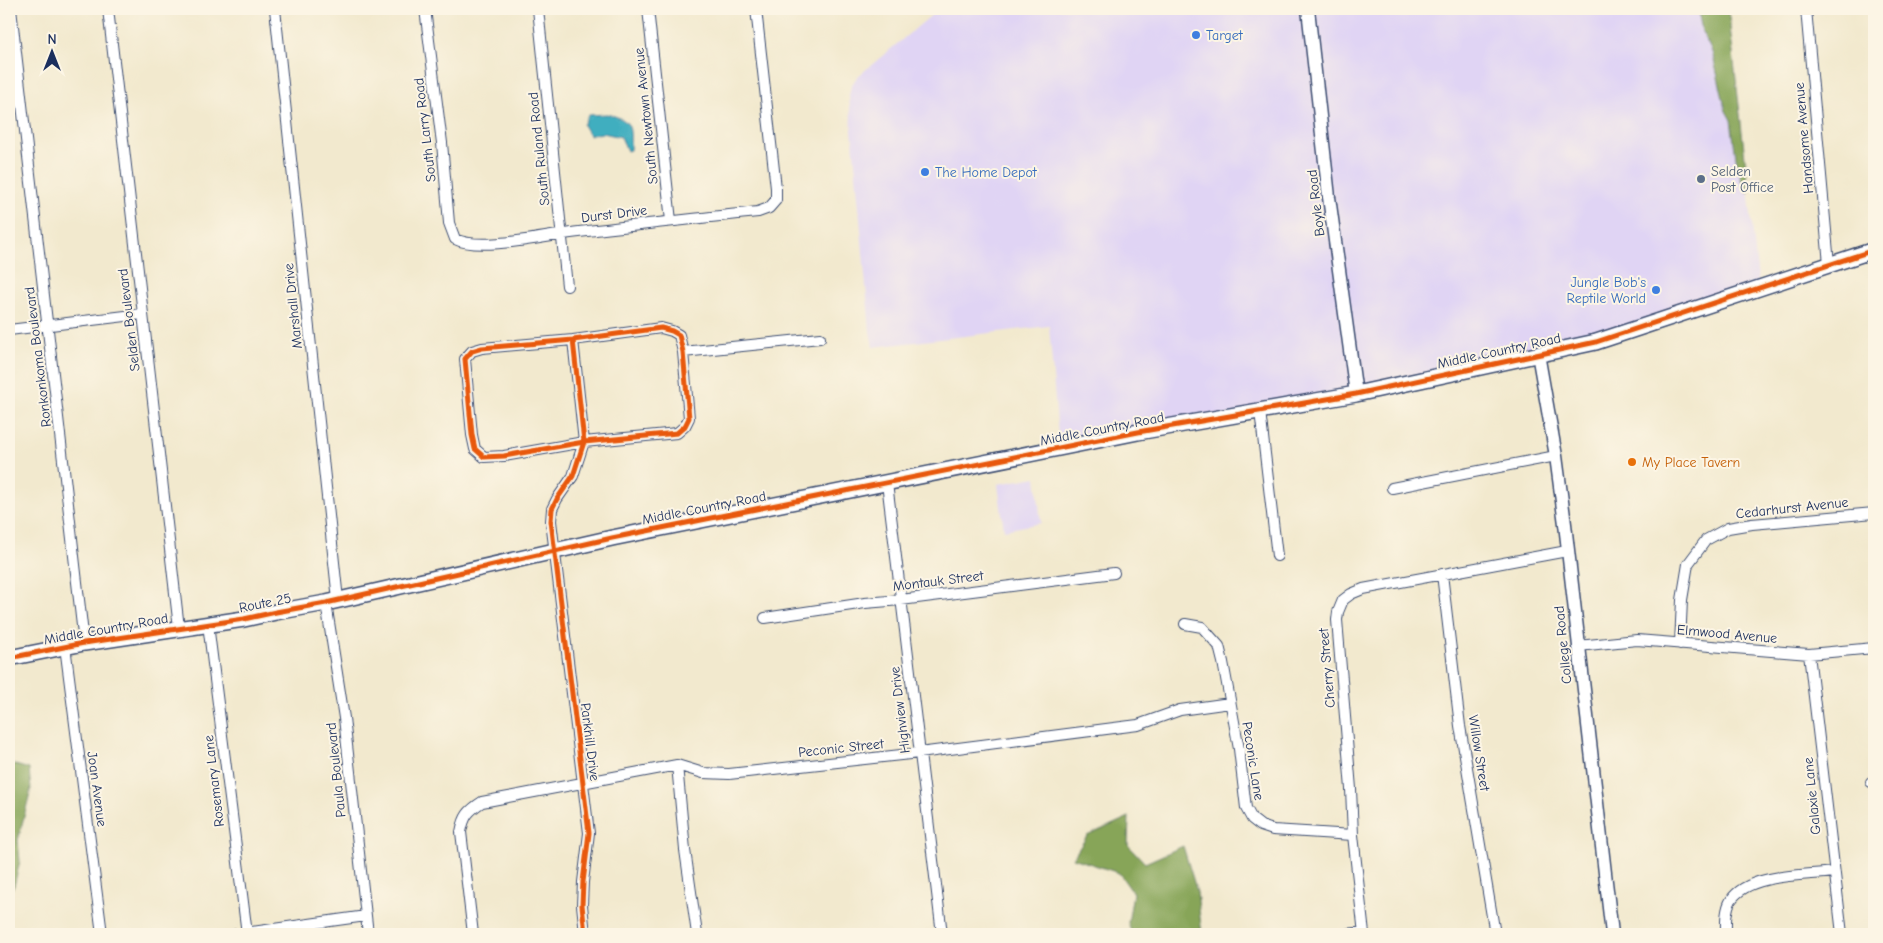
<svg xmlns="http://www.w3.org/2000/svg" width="1883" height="943" font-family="'Comic Neue',sans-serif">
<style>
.built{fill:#e0d4f4}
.forest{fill:#87a558;stroke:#516a5b}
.water{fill:#41aebf;stroke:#2e6e8e}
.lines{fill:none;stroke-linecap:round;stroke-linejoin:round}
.minor-casing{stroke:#3b4b6f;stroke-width:12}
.tertiary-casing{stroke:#3b4b6f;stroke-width:15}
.primary-casing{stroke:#3b4b6f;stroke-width:18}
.minor{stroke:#fff;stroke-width:10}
.tertiary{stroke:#fff;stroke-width:12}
.primary{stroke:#fff;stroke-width:15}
.cycleway-casing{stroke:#fcf5e5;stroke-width:8}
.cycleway{stroke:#e8590c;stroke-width:5}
.shop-dot{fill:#3f7fe0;stroke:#fcf5e5;stroke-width:2}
.service-dot{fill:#5c6f8a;stroke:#fcf5e5;stroke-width:2}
.food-dot{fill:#e8710a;stroke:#fcf5e5;stroke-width:2}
.labels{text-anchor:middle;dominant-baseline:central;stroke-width:4;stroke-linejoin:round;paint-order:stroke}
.shop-label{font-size:14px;fill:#366cbe;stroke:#fcf5e5;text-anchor:start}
.street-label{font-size:14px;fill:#1b2f5e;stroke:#fcf5e5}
.service-label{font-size:14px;fill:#4e5e75;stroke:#fcf5e5;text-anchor:start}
.food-label{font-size:14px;fill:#c56008;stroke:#fcf5e5;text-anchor:start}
</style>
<rect width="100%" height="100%" fill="#fcf5e5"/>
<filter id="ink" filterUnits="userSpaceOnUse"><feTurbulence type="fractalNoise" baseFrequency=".02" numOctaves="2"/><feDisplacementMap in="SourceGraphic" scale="10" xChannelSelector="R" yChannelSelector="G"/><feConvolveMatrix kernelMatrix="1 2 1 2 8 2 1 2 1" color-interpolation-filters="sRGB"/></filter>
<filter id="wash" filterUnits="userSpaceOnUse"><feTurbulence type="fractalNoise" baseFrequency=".0096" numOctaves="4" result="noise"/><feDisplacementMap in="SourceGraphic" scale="20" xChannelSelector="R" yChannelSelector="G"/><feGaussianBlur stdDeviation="1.12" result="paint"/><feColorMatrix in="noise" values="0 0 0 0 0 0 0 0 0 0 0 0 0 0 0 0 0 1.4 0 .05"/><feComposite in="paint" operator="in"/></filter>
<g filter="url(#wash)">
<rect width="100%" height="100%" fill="#f2e9ce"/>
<path class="built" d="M939 9H1728L1759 288 1596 342 1059 448 1049 326 873 347 870 331 849 96 851 86 857 77Z
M1036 477 1041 523 1004 530 998 484Z"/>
<path class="forest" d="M1698 9H1728L1749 193 1745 190 1742 183 1736 158 1731 120 1726 111 1712 52 1702 32Z
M9 763 29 769 31 789 18 840 20 861 14 886 9 893Z
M1129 817 1128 845 1145 863 1183 846 1197 892 1202 934H1132L1128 923 1133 893 1119 873 1073 858 1087 836Z"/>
<path class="water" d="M607 114C632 120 631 126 630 150L627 151 621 137 603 133 589 135 583 125 588 115Z"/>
</g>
<g filter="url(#ink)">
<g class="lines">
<defs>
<path id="minor" d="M11 9 84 643
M108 9 179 628
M275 9 338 600
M425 9 442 143 449 223 455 239C480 252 550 235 579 232 639 225 699 218 758 212L769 208 776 200V188L756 9
M538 9 567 286
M648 9 671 221
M1806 9 1829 264
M9 330 142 314
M573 340 482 348 472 351 465 359 472 435 475 449 484 457 504 456 584 442 677 433 685 426 689 418 683 352 679 335 672 331 661 328 573 340 584 442 573 476 557 499 552 509 551 521 589 833 583 882 582 905 585 934
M683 352 820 338
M1260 411 1277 556
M887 483 942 934
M1392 488 1556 456
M1442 574 1460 726 1495 934
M326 603 344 718 368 934
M765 618 865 603 901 600 1114 573
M208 624 247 934
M1185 624 1202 627 1219 646 1223 662 1239 749 1246 808 1252 819 1261 826 1273 830 1353 835
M1680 644 1682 600 1688 564 1706 540 1728 528 1752 524 1874 513
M65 646 102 934
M1578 646 1637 640 1809 654 1874 648
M1809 654 1842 934
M677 765 685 850 697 934
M1871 782H1874
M237 934 366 916
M473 934 461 832C464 816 468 811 482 802L677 765 703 773 729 774 919 753 1114 728 1138 725 1180 710 1230 703
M1346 934 1364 932
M1364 934 1353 835 1351 789 1337 620 1338 612 1343 600 1351 594 1363 589 1567 551
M1726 934C1726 923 1725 910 1731 900 1749 873 1805 876 1833 872"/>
<path id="tertiary" d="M1308 9 1329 197 1356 394
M1538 354 1556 456 1565 524 1612 934"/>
<path id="primary" d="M9 658 84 643 244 619 276 612 326 603 612 538 1138 432 1356 394 1596 342 1874 250"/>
</defs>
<use href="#minor" class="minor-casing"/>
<use href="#tertiary" class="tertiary-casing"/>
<use href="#primary" class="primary-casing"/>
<use href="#minor" class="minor"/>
<use href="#tertiary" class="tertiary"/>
<use href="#primary" class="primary"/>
<defs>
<path id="cycleway" d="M573 340 482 348 472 351 465 359 472 435 475 449 484 457 504 456 584 442 677 433 685 426 689 418 683 352 679 335 672 331 661 328 573 340 584 442 573 476 557 499 552 509 551 521 589 833 583 882 582 905 585 934
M9 658 84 643 244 619 276 612 326 603 612 538 1138 432 1356 394 1596 342 1874 250"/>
</defs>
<use href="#cycleway" class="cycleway-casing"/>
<use href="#cycleway" class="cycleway"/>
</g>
</g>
<g class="shop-dot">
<circle cx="1196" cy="35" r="5"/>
<circle cx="925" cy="172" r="5"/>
<circle cx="1656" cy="290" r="5"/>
</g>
<circle class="service-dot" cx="1701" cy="179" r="5"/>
<circle class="food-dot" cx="1632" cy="462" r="5"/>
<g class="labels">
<g class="shop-label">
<text x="1206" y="35">Target</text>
<text x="935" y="172">The Home Depot</text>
<text x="1646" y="282" text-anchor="end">Jungle Bob's<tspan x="1646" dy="16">Reptile World</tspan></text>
</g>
<g class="street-label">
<text transform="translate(646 116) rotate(-96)">South Newtown Avenue</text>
<text transform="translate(425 130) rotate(-97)">South Larry Road</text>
<text transform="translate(1804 138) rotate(-95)">Handsome Avenue</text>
<text transform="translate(539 149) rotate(-96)">South Ruland Road</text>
<text transform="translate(1316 203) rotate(-97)">Boyle Road</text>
<text transform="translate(614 214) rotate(-7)">Durst Drive</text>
<text transform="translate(293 306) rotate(-96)">Marshall Drive</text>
<text transform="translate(129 320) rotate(-97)">Selden Boulevard</text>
<text transform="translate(1499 351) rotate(-12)">Middle Country Road</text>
<text transform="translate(38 357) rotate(-97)">Ronkonkoma Boulevard</text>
<text transform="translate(1102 429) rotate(-11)">Middle Country Road</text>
<text transform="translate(704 508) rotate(-11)">Middle Country Road</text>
<text transform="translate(1792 508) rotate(-6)">Cedarhurst Avenue</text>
<text transform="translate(938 581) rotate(-7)">Montauk Street</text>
<text transform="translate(265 603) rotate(-11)">Route 25</text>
<text transform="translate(106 629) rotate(-10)">Middle Country Road</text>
<text transform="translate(1727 634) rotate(5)">Elmwood Avenue</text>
<text transform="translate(1563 645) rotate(-96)">College Road</text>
<text transform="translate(1327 668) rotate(-95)">Cherry Street</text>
<text transform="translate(900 710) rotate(-97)">Highview Drive</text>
<text transform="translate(590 742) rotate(83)">Parkhill Drive</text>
<text transform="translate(841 748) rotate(-6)">Peconic Street</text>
<text transform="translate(1479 753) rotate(81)">Willow Street</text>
<text transform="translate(1253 761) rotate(81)">Peconic Lane</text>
<text transform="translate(336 770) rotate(-96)">Paula Boulevard</text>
<text transform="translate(214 781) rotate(-97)">Rosemary Lane</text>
<text transform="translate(97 789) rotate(82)">Joan Avenue</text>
<text transform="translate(1812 796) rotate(-96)">Galaxie Lane</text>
</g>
<g class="service-label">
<text x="1711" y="171">Selden<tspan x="1711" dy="16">Post Office</tspan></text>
</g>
<g class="food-label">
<text x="1642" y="462">My Place Tavern</text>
</g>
</g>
<rect width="1883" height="943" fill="none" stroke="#fcf5e5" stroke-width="30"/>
<g transform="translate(52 52)" stroke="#fcf5e5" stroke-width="4" paint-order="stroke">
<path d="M0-4L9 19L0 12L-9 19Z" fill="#1b2f5e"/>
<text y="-8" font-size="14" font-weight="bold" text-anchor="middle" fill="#1b2f5e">N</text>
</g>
</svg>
